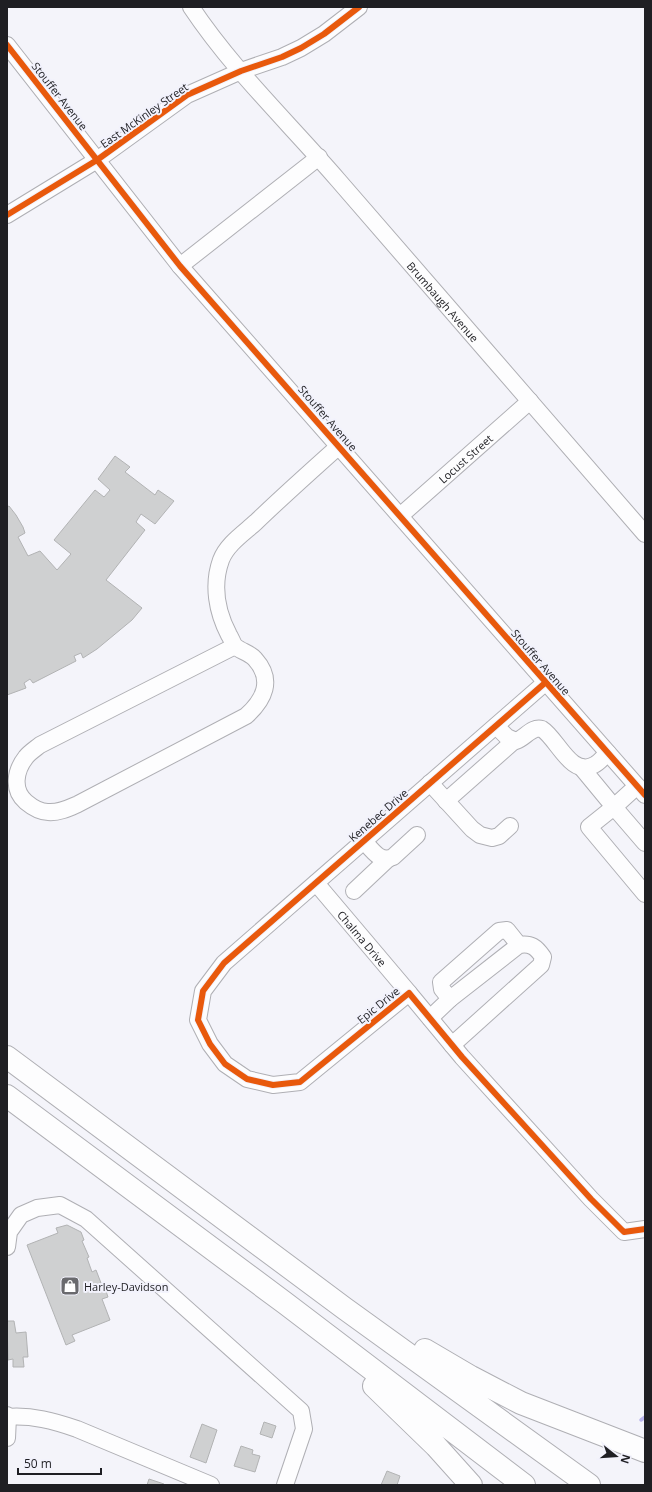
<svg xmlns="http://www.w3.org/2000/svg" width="652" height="1492" font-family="'Open Sans',sans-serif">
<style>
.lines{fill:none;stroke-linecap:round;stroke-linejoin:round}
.stream{stroke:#bab5ed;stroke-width:3.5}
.building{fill:#cfd0d1;stroke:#b2b3b4}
.minor-casing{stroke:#afafb4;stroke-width:18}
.highway-casing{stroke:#afafb4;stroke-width:24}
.minor{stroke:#fdfdfe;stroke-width:16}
.highway{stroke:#fdfdfe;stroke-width:22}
.cycleway-casing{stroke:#f2f2fc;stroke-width:8}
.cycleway{stroke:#e8590c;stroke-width:6}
.labels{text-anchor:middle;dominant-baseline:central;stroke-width:4;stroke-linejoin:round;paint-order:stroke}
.street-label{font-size:11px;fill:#1f1f23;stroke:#f2f2fc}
.poi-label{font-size:11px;fill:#1f1f23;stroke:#f2f2fc;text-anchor:start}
</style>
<rect width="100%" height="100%" fill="#f4f4fa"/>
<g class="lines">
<path class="stream" d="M641 1420 645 1417"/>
</g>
<path class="building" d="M115 456 130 467 125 472 155 495 158 490 174 501 155 524 141 514 136 522 145 530 106 580 142 608 132 620 97 649 83 658 81 653 74 656 76 661 33 683 30 679 24 683 26 688 7 695V507L9 506 16 515 23 527 25 533 18 537 28 556 40 551 57 570 71 554 54 540 95 490 104 497 110 490 98 479Z
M67 1225 81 1232 84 1240 82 1241 89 1257 87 1258 92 1272 96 1270 101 1283 97 1284 99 1290 105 1288 108 1297 102 1299 110 1320 72 1335 75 1341 66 1345 27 1245 58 1233 56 1228Z
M7 1321H14L16 1333 26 1332 28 1357H23L24 1367H13V1359L8 1360Z
M264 1422 276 1426 272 1438 260 1434Z
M202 1424 217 1430 206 1463 190 1457Z
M241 1446 253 1450 252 1454 260 1456 255 1472 234 1466Z
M387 1471 400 1476 397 1485H381Z
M149 1479 164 1484V1485H147Z"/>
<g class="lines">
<defs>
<g id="minor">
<path id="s1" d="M191 7C233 70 289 123 338 180 440 298 543 416 645 534"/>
<path d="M7 45 180 266 645 795"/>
<path d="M7 215 97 160 187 95 241 71 282 57 301 48 324 34 359 7"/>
<path d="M180 266 319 157"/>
<path id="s2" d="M400 516 530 401"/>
<path d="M235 646 40 745C35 749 29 753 26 757 15 771 12 790 26 802 32 807 40 812 48 812 59 813 69 808 78 804L246 716C264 700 274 680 255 659 250 653 240 651 235 646 233 644 231 638 229 635 217 612 212 585 221 560 227 544 244 533 256 522 283 496 311 471 339 446"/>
<path d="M546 682 224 963 203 991 198 1020 210 1044 225 1064 247 1079 273 1085 300 1082 409 993 462 1057 591 1199 624 1232 645 1229"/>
<path d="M496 726 507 737 516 741C525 738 532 726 542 729 557 738 571 778 594 765 599 763 603 757 608 753"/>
<path d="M581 767 614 807 589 827 645 894"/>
<path d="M430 783 472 829 480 835 492 838 499 836 510 826"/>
<path d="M637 786 614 807 645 843"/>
<path d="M446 801 514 741"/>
<path d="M364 841C372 850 380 863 393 857L417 835"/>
<path id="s3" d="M316 883 409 993"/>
<path d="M354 891 388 859"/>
<path d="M450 999 442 989 441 982 499 931 507 930 519 945"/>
<path d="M430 1018 450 999 519 945C531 943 536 947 543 957L541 965 452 1045"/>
<path d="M7 1247 9 1232 21 1215 37 1208 60 1205 86 1219 301 1411 304 1429 285 1485"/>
<path d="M7 1415 8 1417 7 1438"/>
<path d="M7 1417C32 1415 54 1421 77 1429L211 1485"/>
</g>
<path id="highway" d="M7 1057 344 1308 589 1485
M7 1096 285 1303 524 1485
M425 1350 471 1377 521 1403 645 1451
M374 1386 436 1446 471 1485"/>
</defs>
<use href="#minor" class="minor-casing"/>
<use href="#highway" class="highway-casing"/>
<use href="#minor" class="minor"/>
<use href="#highway" class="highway"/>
<defs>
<path id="cycleway" d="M7 45 180 266 645 795
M7 215 97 160 187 95 241 71 282 57 301 48 324 34 359 7
M546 682 224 963 203 991 198 1020 210 1044 225 1064 247 1079 273 1085 300 1082 409 993 462 1057 591 1199 624 1232 645 1229"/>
</defs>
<use href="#cycleway" class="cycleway-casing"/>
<use href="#cycleway" class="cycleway"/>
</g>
<defs>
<symbol id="shop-square" viewBox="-11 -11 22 22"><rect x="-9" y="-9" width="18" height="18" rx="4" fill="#6a6a6e" stroke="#f2f2fc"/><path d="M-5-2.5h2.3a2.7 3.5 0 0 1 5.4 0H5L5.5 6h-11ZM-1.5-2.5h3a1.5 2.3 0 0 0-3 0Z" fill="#fff"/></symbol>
</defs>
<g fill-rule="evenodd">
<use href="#shop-square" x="59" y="1275" width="22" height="22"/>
</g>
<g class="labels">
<g class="street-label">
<text transform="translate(60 96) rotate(52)">Stouffer Avenue</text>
<text transform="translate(144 115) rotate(-35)">East McKinley Street</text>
<text stroke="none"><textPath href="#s1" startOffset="388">Brumbaugh Avenue</textPath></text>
<text transform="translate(328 418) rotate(49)">Stouffer Avenue</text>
<text stroke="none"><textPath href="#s2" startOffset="87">Locust Street</textPath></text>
<text transform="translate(541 662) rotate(49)">Stouffer Avenue</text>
<text transform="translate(378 815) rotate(-41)">Kenebec Drive</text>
<text stroke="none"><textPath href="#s3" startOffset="72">Chalma Drive</textPath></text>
<text transform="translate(378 1005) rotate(-39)">Epic Drive</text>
</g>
<g class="poi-label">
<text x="84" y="1286">Harley-Davidson</text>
</g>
</g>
<rect width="652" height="1492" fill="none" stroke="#1f1f23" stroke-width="16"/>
<g transform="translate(616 1456) rotate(107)" stroke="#f2f2fc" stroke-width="3" paint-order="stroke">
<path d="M0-3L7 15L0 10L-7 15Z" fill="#1f1f23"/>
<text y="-6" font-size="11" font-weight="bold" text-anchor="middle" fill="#1f1f23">N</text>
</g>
<path d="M18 1468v6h83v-6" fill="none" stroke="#1f1f23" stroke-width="2"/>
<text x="24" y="1468" font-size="12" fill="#1f1f23" stroke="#f2f2fc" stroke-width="3" paint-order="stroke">50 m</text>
</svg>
